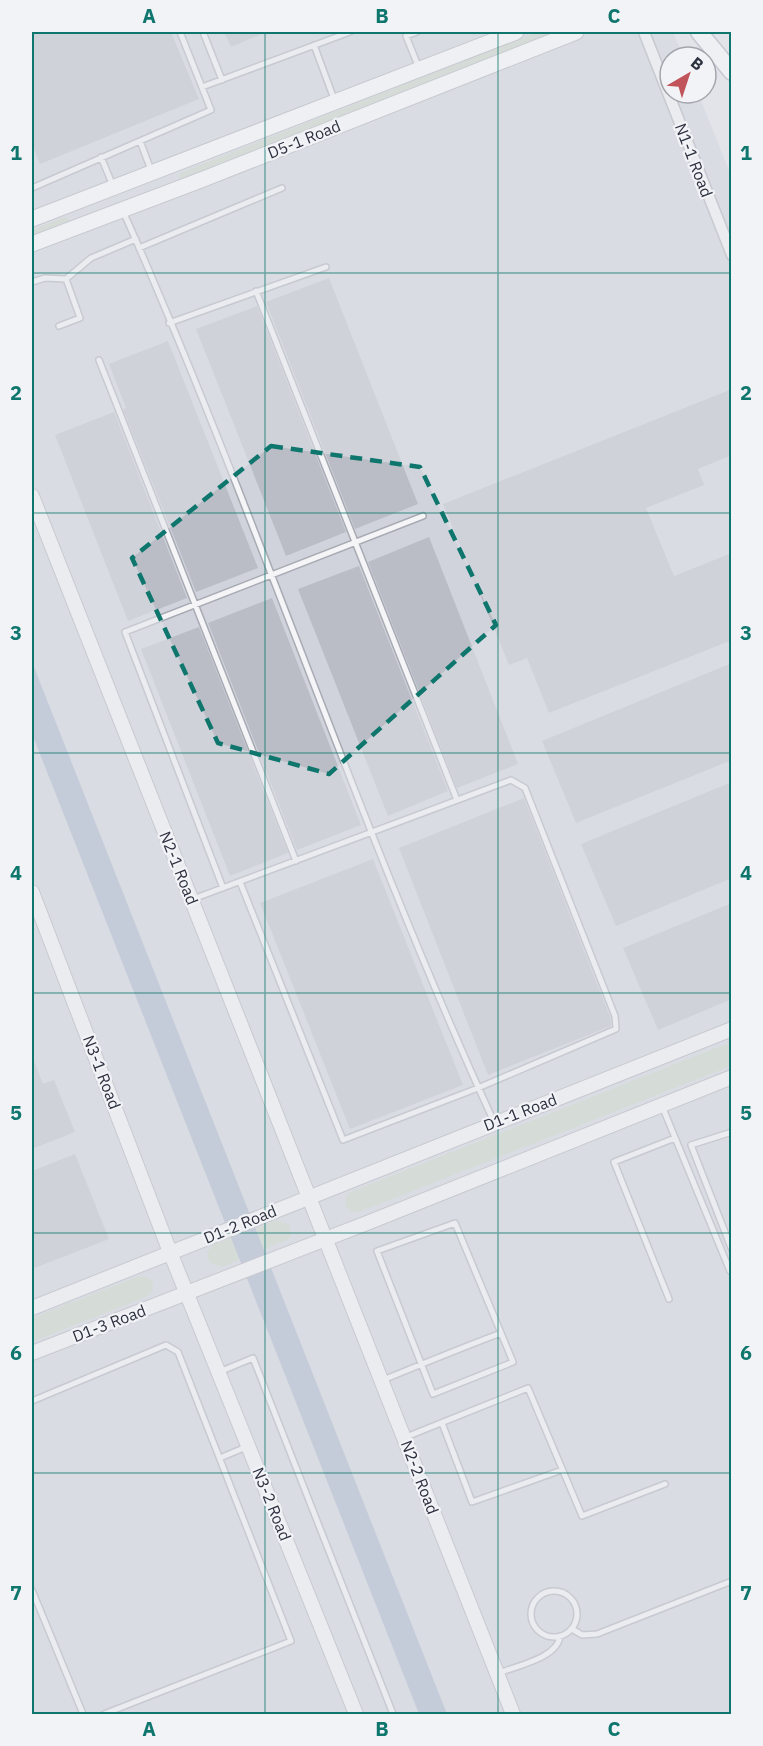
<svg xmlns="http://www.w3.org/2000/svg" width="763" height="1746" font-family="'IBM Plex Sans',sans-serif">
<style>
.built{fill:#d0d3db}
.green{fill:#c6d2c4}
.water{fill:#a1afc5}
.building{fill:#babdc5}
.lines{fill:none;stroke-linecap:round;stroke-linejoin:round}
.service-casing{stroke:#a8abb3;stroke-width:8}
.minor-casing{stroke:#a8abb3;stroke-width:13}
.tertiary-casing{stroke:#a8abb3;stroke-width:16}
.secondary-casing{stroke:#a8abb3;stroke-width:17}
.primary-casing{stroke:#a3a8b4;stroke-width:19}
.service{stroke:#f5f5f8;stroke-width:5}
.minor{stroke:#f5f5f8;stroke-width:10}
.tertiary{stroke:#f5f5f8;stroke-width:14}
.secondary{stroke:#fff;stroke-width:15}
.primary{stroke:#fff;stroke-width:16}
.marked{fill:none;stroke:#0f766e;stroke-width:4.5;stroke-dasharray:12 8;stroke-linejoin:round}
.grid{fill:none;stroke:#0f766e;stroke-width:1.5;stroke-opacity:0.55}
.labels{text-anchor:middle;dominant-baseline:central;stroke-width:4.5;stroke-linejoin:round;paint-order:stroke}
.street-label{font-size:16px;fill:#2c313f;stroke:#f2f3f7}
.neatline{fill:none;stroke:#0f766e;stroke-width:2}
.grid-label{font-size:20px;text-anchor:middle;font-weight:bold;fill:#0f766e}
</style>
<rect width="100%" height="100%" fill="#e2e4e9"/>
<path class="built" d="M32 32H673L683 57H670V93H698L732 178 731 1714H32Z"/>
<path class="green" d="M537 32H556L183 178H178L180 173Z
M65 217 68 218 70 222 32 239V230Z
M731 1042V1066L359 1212H352L345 1206 346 1196 353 1191Z
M277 1220 290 1225 291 1236 287 1240 222 1267 209 1263 207 1252 213 1245Z
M139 1276 147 1277 153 1283V1290L146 1297 32 1342V1318Z"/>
<path class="water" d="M32 662 447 1714H419L32 734Z"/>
<path class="building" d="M32 32H171L199 99 40 164 32 144Z
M224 32H266L231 47Z
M329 278 418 504 355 529 266 302Z
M257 306 346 532 286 556 196 329Z
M168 341 258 568 196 592 123 409 126 408 109 364Z
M732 389V455L698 469 704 485 646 508 674 576 732 553V640L549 713 527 658 509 665 443 504Z
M114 412 187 598 128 621 55 435Z
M429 537 518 764 457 788 368 562Z
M359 566 448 791 388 816 298 589Z
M272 598 361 825 297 850 208 623Z
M199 627 288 853 230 876 141 649Z
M732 663V760L576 823 542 741Z
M732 782V878L616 926 581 844Z
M524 798 610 1017 611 1026 488 1075 399 848Z
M373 859 463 1085 350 1129 260 903Z
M732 903V999L658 1030 623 948Z
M32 1056 43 1084 54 1080 75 1132 32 1149Z
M75 1154 109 1239 32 1269V1171Z"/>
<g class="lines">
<defs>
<path id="service" d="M203 32 222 80
M417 32 406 36 419 68
M314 45 334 99
M202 87 350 32
M140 141 151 170
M101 157 113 186
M32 188 211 110 180 32
M123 211C256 510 357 824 494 1122
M139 248 282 188
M32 282 45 278 66 279 91 258 136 239
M256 291 457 800
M169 323 326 267
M59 326 80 318 66 279
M99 360 296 861
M223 888 125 632 423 516
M193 899 511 780 525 788 615 1016 616 1029 478 1088 343 1140 240 882
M662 1106 730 1271
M732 1132 691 1145 732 1250
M669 1299 614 1162 675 1138
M219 1372 253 1358 393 1714
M383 1380C422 1364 461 1348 501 1333L455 1223 377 1251 433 1394 513 1362 501 1333
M32 1401 166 1345 178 1352 291 1641 104 1714
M442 1423 472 1502 562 1470
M406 1437 528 1388 582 1516 665 1484
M220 1458 246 1447
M32 1590 83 1714
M531 1614a23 23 0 1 1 46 0a23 23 0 1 1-46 0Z
M572 1629 582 1635 597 1634 732 1581
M499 1673C516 1666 558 1658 560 1636"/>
<path id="minor" d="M644 32 732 255"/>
<path id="tertiary" d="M32 496 513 1714
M32 892 170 1252 356 1714
M32 1308 732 1029
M32 1353 367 1223 732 1077"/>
<path id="secondary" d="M32 219 516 32
M32 244 201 180 576 32"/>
<path id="primary" d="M699 32 732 72"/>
</defs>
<use href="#service" class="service-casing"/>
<use href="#minor" class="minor-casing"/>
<use href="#tertiary" class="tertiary-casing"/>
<use href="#secondary" class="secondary-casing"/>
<use href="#primary" class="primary-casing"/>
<use href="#service" class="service"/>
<use href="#minor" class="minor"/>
<use href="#tertiary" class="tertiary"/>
<use href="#secondary" class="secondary"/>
<use href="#primary" class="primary"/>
</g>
<path d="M0 0H763V1746H0ZM271 446 420 467 496 625 329 774 218 743 132 558Z" fill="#e2e4e9" fill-opacity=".55" fill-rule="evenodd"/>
<path class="marked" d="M271 446 420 467 496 625 329 774 218 743 132 558Z"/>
<path class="grid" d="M265 32V1714M498 32V1714M32 273H732M32 513H732M32 753H732M32 993H732M32 1233H732M32 1473H732"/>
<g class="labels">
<g class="street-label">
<text transform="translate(304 139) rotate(-22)">D5-1 Road</text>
<text transform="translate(694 160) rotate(69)">N1-1 Road</text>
<text transform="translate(179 868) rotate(68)">N2-1 Road</text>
<text transform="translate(102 1072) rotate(69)">N3-1 Road</text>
<text transform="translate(520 1112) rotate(-21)">D1-1 Road</text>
<text transform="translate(240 1224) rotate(-22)">D1-2 Road</text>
<text transform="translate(109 1323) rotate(-21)">D1-3 Road</text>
<text transform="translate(420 1477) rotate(69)">N2-2 Road</text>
<text transform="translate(272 1504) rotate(68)">N3-2 Road</text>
</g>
</g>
<rect width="763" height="1746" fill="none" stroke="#f2f3f7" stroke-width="66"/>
<g transform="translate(688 75) rotate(39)"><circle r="28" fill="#f2f3f7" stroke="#a3a5ad" stroke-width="1.5"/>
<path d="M0-4.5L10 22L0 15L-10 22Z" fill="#c1545a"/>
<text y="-9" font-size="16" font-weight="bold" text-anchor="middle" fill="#2c313f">B</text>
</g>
<rect x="33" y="33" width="697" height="1680" class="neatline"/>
<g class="grid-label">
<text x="149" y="23">A</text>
<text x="382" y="23">B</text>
<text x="614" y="23">C</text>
<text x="16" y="160">1</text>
<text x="746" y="160">1</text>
<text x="16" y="400">2</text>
<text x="746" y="400">2</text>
<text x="16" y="640">3</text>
<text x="746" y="640">3</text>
<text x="16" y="880">4</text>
<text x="746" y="880">4</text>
<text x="16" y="1120">5</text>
<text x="746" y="1120">5</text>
<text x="16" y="1360">6</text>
<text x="746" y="1360">6</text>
<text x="16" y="1600">7</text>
<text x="746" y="1600">7</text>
<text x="149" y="1736">A</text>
<text x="382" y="1736">B</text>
<text x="614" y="1736">C</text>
</g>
</svg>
